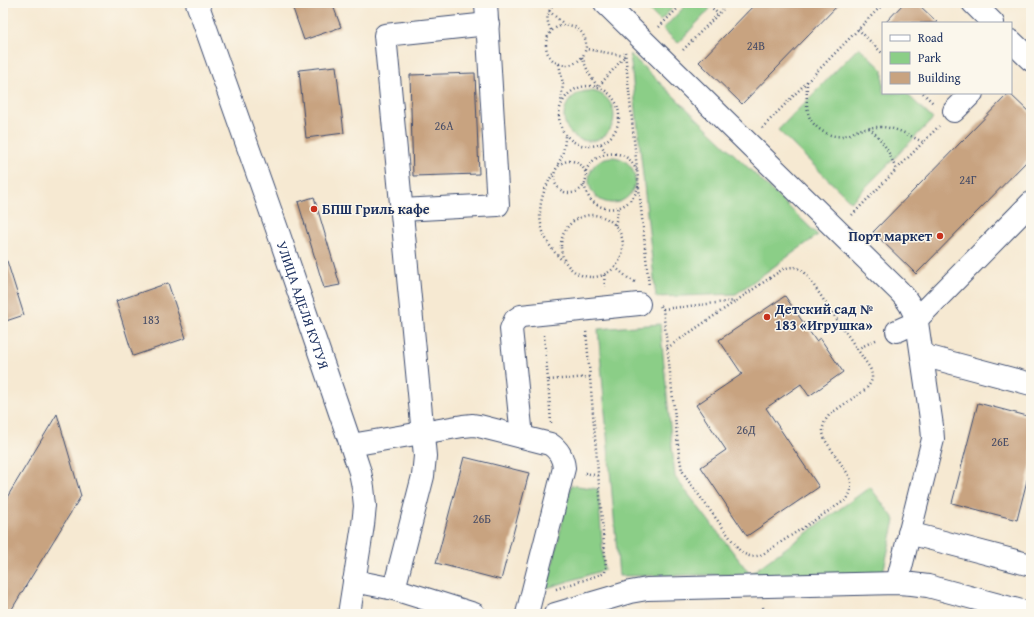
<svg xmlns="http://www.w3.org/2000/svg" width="1034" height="617" font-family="'Gentium Book Plus',serif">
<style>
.green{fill:#8bce87;stroke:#537e72}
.building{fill:#c8a380}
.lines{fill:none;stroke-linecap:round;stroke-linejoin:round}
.minor-casing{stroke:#3c4b6f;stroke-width:24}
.path{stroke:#3c4b6f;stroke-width:2.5;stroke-dasharray:1 3;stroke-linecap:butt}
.minor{stroke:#fff;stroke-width:22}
.poi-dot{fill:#c8321e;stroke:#fbf7ec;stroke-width:1.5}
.labels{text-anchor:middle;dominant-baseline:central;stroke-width:3;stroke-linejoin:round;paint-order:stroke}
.number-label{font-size:12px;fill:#464c66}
.poi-label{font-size:14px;font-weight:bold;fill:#1b2f5e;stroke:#fbf7ec;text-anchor:start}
.street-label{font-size:14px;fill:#1b2f5e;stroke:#fbf7ec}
</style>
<rect width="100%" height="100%" fill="#fbf7ec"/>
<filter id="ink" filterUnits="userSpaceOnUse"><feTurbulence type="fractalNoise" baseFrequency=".025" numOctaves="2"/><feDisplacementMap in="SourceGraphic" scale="8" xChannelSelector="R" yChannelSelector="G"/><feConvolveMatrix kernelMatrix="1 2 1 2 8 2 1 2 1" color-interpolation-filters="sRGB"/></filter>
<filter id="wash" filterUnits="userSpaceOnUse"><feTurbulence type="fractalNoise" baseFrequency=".012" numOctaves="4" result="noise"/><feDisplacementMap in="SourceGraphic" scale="16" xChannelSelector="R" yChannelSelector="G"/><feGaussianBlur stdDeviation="0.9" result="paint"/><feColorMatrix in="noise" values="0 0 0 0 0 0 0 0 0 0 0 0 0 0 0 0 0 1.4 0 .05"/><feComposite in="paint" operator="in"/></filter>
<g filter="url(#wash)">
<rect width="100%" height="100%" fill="#f6e9d2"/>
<path class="green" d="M642 3H677L660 21Z
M688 3H704L710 9 678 43 663 29Z
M859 47 883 70V93H906L933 119 851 202 778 130Z
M630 54 818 235 736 294 656 297Z
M564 116a25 25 0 1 1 50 0a25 25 0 1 1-50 0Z
M589 180a23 23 0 1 1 46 0a23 23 0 1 1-46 0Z
M660 324 675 477 750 574 870 487 895 520 883 573 619 576 598 329Z
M571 485 598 489 604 570 547 588Z"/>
<g id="blocks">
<path class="building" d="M291 3H332L341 27 304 40Z
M756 3H840L742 104 699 62Z
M904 3H917L938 23H885Z
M336 66 344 133 306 138 299 70Z
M475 73 479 174 413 176 410 75Z
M1009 93 1031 114V157L916 274 873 232Z
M314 197 340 285 324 288 298 202Z
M3 261H7L24 315 3 322Z
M168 283 186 338 133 356 116 301Z
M785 296 816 341 820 338 843 372 809 396 801 384 766 408 819 487 747 536 701 467 726 450 696 405 742 374 719 340Z
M978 403 1031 417V465L1017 520 952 503Z
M57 414 81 496 27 584 9 614H3V504Z
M464 457 529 473 501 580 436 563Z"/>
</g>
</g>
<g filter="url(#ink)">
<use href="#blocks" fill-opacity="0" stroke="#3c4b6f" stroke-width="1"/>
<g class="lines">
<defs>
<g id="minor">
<path id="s1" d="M197 3 277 229 351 445 360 472 363 487 365 506 363 525 349 614"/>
<path d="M605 3 899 291C908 300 914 310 917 322L932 426 933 439 897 583"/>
<path d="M973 3 993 23"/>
<path d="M1011 41 1031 60"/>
<path d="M954 111 972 93"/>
<path d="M401 210 498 205 486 3"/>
<path d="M916 320 1031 203"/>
<path d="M897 331 917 322"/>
<path d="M922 355 1031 384"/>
<path d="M522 437 511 329 515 320 521 316 639 304"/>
<path d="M351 445 463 426 473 425 479 426 550 444C559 450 563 457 564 468L527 614"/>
<path d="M909 533 1031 565"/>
<path d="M354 581 394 589 474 614"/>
<path d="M394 589 423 476 425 456 385 35 488 24"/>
<path d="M555 614 630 592 647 589 897 583 912 584 928 586 1029 613 1030 614"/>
</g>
</defs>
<use href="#minor" class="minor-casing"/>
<path class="path" d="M707 3 718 14
M549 11 564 24
M546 45a20 20 0 1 1 40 0a20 20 0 1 1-40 0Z
M659 27 683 3
M858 29 883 54
M551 30C545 18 547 14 554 3
M683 50 729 3
M625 52 649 286
M582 57 589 74 598 87 625 56 586 49
M559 64 563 84 561 102
M807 81C807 91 806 102 808 112 810 126 828 138 842 136 847 136 852 133 856 131 864 128 872 127 880 127 896 127 910 136 923 142
M559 116a30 30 0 1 1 60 0a30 30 0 1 1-60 0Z
M923 93 934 104
M762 128 884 3
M869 128C883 140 890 153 896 170
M601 144 606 154
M554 177a16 16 0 1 1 32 0a16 16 0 1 1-32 0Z
M558 164C563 155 565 146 565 135
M586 171C587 168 589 165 591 163 599 154 613 151 624 156 630 159 634 165 637 171
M553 174C533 205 536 236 563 261
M584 185C586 191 588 198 593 202 610 216 634 206 638 186
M561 246a31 31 0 1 1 62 0a31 31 0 1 1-62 0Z
M852 215 939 126
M615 225 619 208
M615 267 628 278 635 282
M604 275 605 287
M660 306 663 309 679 454 682 470 687 479 740 551C748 557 754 558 763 554L847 499C852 491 852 486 850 477L825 440 823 433V427L825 421 830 414 865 390C872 382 874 378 870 368L806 274C799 266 793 266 783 269L667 348
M663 309 734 301
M544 335 548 380
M857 349 878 339
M551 423 548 380 590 377
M585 473 599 476
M556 589 602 574 605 572 606 568 586 330
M763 607 765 614"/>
<use href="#minor" class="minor"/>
</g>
</g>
<g class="poi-dot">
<circle cx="314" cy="209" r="4"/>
<circle cx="940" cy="236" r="4"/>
<circle cx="767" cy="317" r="4"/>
</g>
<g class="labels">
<g class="number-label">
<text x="756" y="45">24В</text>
<text x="444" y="125">26А</text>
<text x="968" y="179">24Г</text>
<text x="151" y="319">183</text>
<text x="746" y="429">26Д</text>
<text x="1000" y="441">26Е</text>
<text x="482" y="518">26Б</text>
</g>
<g class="poi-label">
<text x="322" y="209">БПШ Гриль кафе</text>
<text x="932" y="236" text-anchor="end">Порт маркет</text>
<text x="775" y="309">Детский сад №<tspan x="775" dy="16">183 «Игрушка»</tspan></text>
</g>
<g class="street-label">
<text stroke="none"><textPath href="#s1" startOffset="320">УЛИЦА АДЕЛЯ КУТУЯ</textPath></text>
</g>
</g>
<rect width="1034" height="617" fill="none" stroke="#fbf7ec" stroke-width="16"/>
<rect x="882" y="22" width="130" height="72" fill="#fbf7ec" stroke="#a1a7b3"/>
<rect x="890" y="35" width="20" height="6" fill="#ffffff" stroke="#a1a7b3"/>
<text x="918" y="42" font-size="12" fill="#1b2f5e">Road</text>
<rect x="890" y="52" width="20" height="12" fill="#8bce87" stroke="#a1a7b3"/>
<text x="918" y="62" font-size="12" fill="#1b2f5e">Park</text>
<rect x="890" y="72" width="20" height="12" fill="#c8a380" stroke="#a1a7b3"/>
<text x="918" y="82" font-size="12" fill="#1b2f5e">Building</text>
</svg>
